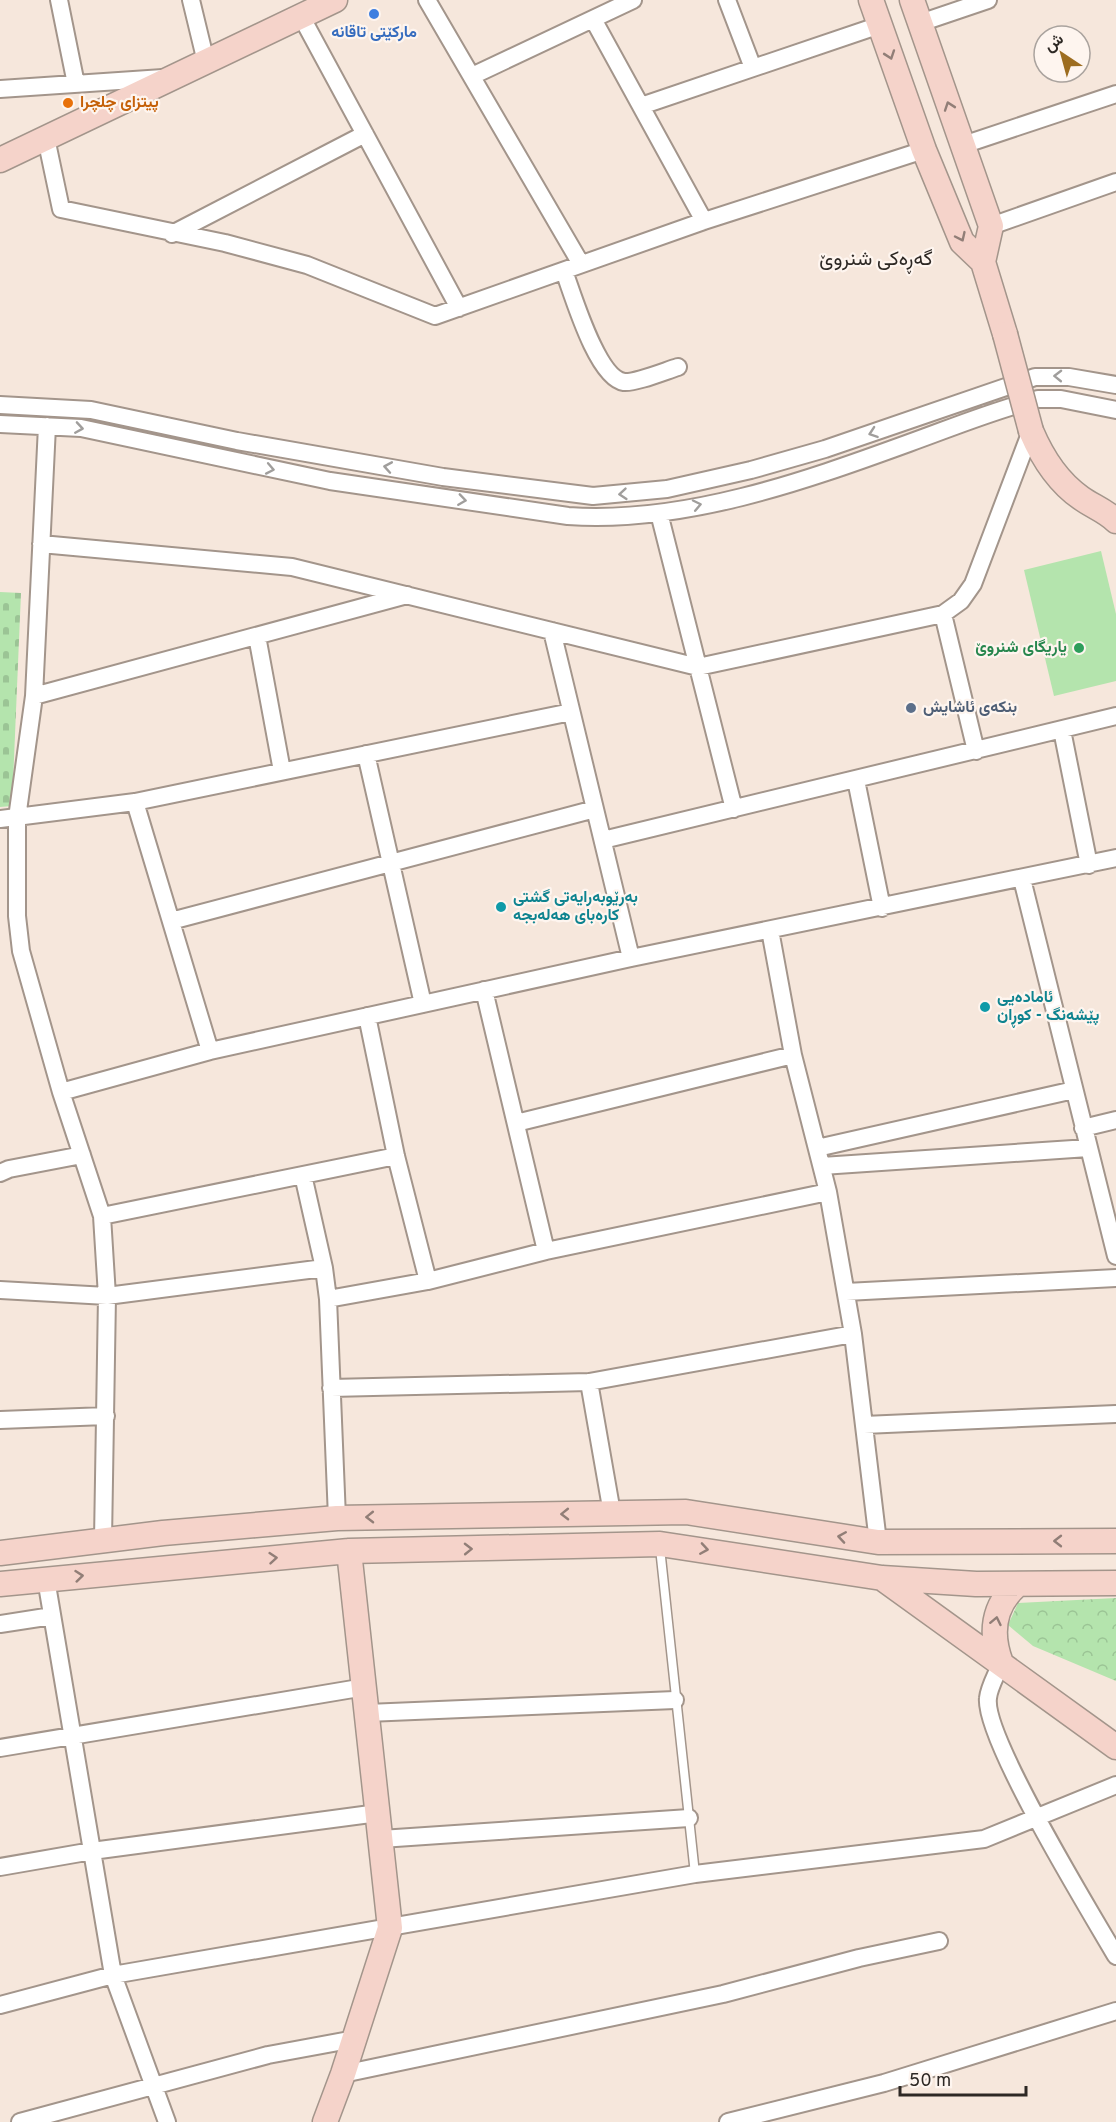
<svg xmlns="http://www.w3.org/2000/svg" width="1116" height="2122" font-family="Overpass,Vazirmatn,sans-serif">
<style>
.cemetery{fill:url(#cemetery-stones)}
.park{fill:url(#park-crowns)}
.garden{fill:#b4e4ad}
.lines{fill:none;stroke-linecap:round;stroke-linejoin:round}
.lane-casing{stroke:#a3958b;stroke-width:11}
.street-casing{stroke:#a3958b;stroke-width:20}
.secondary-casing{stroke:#a3958b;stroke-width:27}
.lane{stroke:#fff;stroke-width:8}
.street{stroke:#fff;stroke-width:16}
.secondary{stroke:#f5d3ca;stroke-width:24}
.secondary-bridge-casing{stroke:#a3958b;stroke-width:27;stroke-linecap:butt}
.secondary-bridge{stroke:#f5d3ca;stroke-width:24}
.oneway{stroke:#917e77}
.oneway2{stroke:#a09e9c}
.shop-dot{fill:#3f7fe0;stroke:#fef5ef;stroke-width:2}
.food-dot{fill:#e8710a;stroke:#fef5ef;stroke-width:2}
.leisure-dot{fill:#2e9e5b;stroke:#fef5ef;stroke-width:2}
.service-dot{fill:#5c6f8a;stroke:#fef5ef;stroke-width:2}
.culture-dot{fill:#0f9aa8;stroke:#fef5ef;stroke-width:2}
.labels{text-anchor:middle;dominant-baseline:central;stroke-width:4.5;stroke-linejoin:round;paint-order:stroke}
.shop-label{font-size:16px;font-weight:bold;fill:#366cbe;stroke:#fef5ef}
.food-label{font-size:16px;font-weight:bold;fill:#c56008;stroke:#fef5ef;text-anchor:start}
.leisure-label{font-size:16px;font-weight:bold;fill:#27864d;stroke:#fef5ef;text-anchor:end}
.service-label{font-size:16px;font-weight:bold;fill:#4e5e75;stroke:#fef5ef;text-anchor:start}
.culture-label{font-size:16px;font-weight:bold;fill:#0d838f;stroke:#fef5ef;text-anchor:start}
.quarter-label{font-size:20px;fill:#2d2824;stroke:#fef5ef}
</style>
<defs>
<pattern id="cemetery-stones" width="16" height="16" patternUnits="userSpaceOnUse" patternTransform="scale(1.5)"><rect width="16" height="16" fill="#b4e4ad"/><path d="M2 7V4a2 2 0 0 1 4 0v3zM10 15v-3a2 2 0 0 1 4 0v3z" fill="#9bc495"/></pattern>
<pattern id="park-crowns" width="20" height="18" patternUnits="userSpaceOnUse" patternTransform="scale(1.5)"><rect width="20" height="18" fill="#b4e4ad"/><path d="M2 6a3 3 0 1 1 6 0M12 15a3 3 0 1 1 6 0" fill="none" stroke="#9bc495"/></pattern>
</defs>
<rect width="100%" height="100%" fill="#f6e7dc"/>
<path class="cemetery" d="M0 592 21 593 12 806 0 807Z"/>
<path class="park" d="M1116 1598V1681L1033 1646 1008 1625 1018 1603Z"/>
<path class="garden" d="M1101 551 1116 614V681L1054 696 1024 570Z"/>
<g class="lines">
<defs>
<path id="lane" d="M660 1548 695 1874"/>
<path id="street" d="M59 0 76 84
M191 0 206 62
M427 0 581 264
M727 0 753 68
M301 16 459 308
M593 19 704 221
M920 23 988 0
M472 76 633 0
M0 89 163 78
M641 106 880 25
M46 138 61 209 225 243 307 265 435 316 704 221 924 150
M963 145 1116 94
M991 226 1116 182
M172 234 365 134
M564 271C573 295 597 378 624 382 636 383 665 371 678 367
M0 405 91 410 237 441 443 477 593 496 667 489 751 470 825 449 1035 377H1069L1116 385
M0 424 81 428 330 481 568 516C683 524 802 482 909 443 951 428 994 410 1038 399H1061L1116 410
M47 426 34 696 17 818V916L21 951 61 1092 102 1216 107 1296 103 1540
M659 513 734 809
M41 544 292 567 698 667 943 614 961 601 973 584 1031 431
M943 614 976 751
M552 631 631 958
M257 636 282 771
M34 696 407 595
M1062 730 1089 865
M366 754 423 1004
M856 780 882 908
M135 802 210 1051
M0 819 135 802 571 712
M603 840 1116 716
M1022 879 1116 1256
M171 921 595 809
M770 930 793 1055 828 1192 853 1334 878 1542
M484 990 546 1251
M367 1016 396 1156 428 1281
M61 1092 210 1051 631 958 1116 858
M516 1123 793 1055
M1083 1128 1116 1120
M817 1148 1074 1090
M822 1166 1088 1148
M0 1173 9 1169 82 1155
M303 1175 324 1268 328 1299 337 1518
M102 1216 396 1156
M0 1290 107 1296 324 1268
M846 1292 1116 1278
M328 1299 428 1281 546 1251 828 1192
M589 1382 612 1513
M331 1388 589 1382 853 1334
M0 1420 106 1416
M864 1425 1116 1414
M46 1579 113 1975 167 2122
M0 1624 52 1616
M1001 1663C997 1674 989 1687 988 1698 983 1737 1091 1913 1116 1956
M367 1713 675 1700
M0 1748 365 1687
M381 1839 689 1818
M0 1867 92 1851 378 1813
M0 2005 113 1975 695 1874 984 1839 1116 1785
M343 2074 723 1994 859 1958 939 1941
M20 2122 268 2055 355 2039
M728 2122 884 2083 1116 2011"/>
<path id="secondary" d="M871 0 924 150 962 242 983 262
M912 0 991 226 983 262 1005 334
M0 160 335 0
M1031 431C1042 457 1058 482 1081 498 1092 506 1106 511 1116 521
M0 1553 163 1533 337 1518 686 1512 878 1542 1116 1541
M882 1578 1116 1747
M0 1584 349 1551 660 1544 882 1578 976 1584 1116 1583
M1001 1663C990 1634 992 1606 1018 1584
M325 2122 343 2074 390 1928 349 1551"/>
</defs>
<use href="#lane" class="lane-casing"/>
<use href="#street" class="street-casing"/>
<use href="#secondary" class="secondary-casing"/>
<use href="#lane" class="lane"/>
<use href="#street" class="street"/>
<use href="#secondary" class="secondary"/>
<defs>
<path id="secondary-bridge" d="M1005 334 1031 431"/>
</defs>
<use href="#secondary-bridge" class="secondary-bridge-casing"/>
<use href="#secondary-bridge" class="secondary-bridge"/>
</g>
<defs><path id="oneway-chevron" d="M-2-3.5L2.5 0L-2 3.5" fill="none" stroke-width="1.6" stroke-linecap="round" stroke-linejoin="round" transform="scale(1.5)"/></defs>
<g class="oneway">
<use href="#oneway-chevron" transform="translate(890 55) rotate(71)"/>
<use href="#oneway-chevron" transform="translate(949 106) rotate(-109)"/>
<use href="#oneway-chevron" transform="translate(961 237) rotate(65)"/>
<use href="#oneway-chevron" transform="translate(565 1514) rotate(179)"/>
<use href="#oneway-chevron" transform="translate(370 1517) rotate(179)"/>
<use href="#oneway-chevron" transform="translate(842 1537) rotate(-171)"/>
<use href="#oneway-chevron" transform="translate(1058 1541) rotate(180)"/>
<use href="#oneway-chevron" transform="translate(468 1549) rotate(-1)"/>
<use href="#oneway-chevron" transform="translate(704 1549) rotate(9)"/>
<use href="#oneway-chevron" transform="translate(273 1558) rotate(-5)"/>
<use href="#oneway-chevron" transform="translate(79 1576) rotate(-6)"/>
<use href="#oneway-chevron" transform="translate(996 1621) rotate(-78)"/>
</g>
<g class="oneway2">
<use href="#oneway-chevron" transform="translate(1058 376) rotate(-179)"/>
<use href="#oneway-chevron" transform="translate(79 428) rotate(9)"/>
<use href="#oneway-chevron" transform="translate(873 433) rotate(161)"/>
<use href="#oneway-chevron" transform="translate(388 467) rotate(-170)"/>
<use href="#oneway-chevron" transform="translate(270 469) rotate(11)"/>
<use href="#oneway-chevron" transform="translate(623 494) rotate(175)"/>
<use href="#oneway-chevron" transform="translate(462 500) rotate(8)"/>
<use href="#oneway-chevron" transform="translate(697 505) rotate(-12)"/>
</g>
<circle class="shop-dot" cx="374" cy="14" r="6"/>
<circle class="food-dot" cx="68" cy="103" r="6"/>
<circle class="leisure-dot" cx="1079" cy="648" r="6"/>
<circle class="service-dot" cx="911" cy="708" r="6"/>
<g class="culture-dot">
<circle cx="501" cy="907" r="6"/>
<circle cx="985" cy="1007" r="6"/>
</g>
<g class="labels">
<g class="shop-label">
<text x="374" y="33">مارکێتی تاقانە</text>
</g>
<g class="food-label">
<text x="80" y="103">پیتزای چلچرا</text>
</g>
<g class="leisure-label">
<text x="1067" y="648">یاریگای شنروێ</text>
</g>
<g class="service-label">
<text x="923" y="708">بنکەی ئاشایش</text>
</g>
<g class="culture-label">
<text x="513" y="898">بەرێوبەرایەتی گشتی<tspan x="513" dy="18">کارەبای هەلەبجە</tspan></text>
<text x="997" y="998">ئامادەیی<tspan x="997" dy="18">پێشەنگ - کوڕان</tspan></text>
</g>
<g class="quarter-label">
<text x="876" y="260">گەڕەکی شنروێ</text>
</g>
</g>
<g transform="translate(1062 54) rotate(324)"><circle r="28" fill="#fef5ef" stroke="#aaa39e" stroke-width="1.5"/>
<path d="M0-4.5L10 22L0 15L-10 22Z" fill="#9d6d20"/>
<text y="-9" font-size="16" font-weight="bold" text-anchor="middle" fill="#2d2824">ش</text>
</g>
<path d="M900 2086v9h126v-9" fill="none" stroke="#2d2824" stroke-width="3"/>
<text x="909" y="2086" font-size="18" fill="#2d2824" stroke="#fef5ef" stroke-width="4.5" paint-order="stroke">50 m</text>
</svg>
